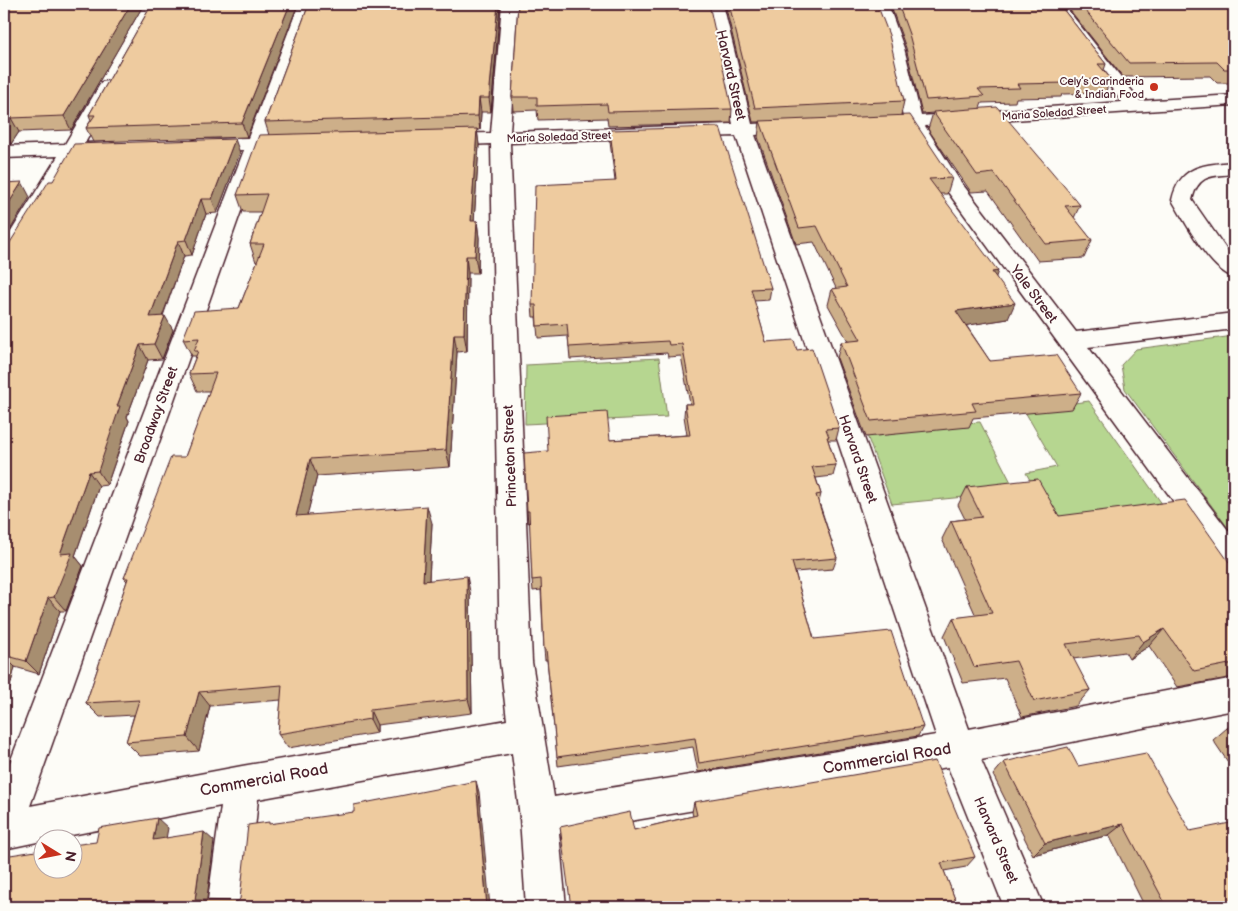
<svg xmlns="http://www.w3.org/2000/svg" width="1238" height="911" font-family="'Balsamiq Sans',sans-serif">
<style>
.green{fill:#b6d690;stroke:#807a5e}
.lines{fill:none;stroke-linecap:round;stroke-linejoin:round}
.minor-casing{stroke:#4a1f2b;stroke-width:3}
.minor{fill:#fdfcf7;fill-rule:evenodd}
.wall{fill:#cdaf89;stroke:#4a1f2b}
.shaded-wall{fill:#a78e6f;stroke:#4a1f2b}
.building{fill:#eecb9f;stroke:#4a1f2b}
.poi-dot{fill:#c8321e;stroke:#fdfcf7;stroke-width:2}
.labels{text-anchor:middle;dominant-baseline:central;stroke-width:4;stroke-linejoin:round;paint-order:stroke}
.far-poi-label{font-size:11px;fill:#4a1f2b;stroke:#fdfcf7;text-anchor:end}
.far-street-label{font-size:11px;fill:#4a1f2b;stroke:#fdfcf7}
.street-label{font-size:14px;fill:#4a1f2b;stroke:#fdfcf7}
.near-street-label{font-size:16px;fill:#4a1f2b;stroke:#fdfcf7}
</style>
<rect width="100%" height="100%" fill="#fdfcf7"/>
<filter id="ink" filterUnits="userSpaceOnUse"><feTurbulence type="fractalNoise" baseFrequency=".02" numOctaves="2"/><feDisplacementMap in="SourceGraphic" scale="10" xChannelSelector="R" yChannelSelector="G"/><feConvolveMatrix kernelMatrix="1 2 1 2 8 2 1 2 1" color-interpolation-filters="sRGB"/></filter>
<g filter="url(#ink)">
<path class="green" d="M1234 336V536L1125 389 1121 365 1136 349Z
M659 358 667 417 525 424 526 365Z
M1089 401 1165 508 1056 525 1026 473 1057 467 1024 410Z
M980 422 1016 492 892 504 865 430Z"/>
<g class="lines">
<defs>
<path id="minor" d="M299 4H315L267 138 301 139 304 143 301 147 263 149 30 806 242 766 507 720 500 662 491 144 442 146 435 144 432 140 435 136 442 134 491 133 502 4H518L510 132 733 124 707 4H723L752 124 796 122 803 124 805 128 803 132 755 135 969 729 1234 678V710L981 760 1044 907H1004L948 767 559 833 566 907H526L520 818 512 753 258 799 247 907H207L221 806 56 838H42V841L4 849V778L244 150 199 151 192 149 189 145 192 141 199 139 248 138ZM736 136 936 735 554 797 532 662 510 143Z
M872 4H888L904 48 921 116 1122 102 1047 4H1063L1140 101 1234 95V105L925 126 960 181 1076 332 1234 313V329L1088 347 1234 538V572L1223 569 945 188 907 128 879 130 872 128 870 124 872 120 903 117 888 48Z
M108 81 114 82 117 86 85 143 109 142 116 144 119 148 116 152 78 155 15 261 12 266 4 268V243L58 156 4 158V146L65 144 99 86 102 82Z
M1234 162V174C1212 176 1198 174 1192 200L1226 249 1234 257V277C1210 271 1185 221 1172 200 1180 165 1203 165 1234 162Z"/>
</defs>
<use href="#minor" class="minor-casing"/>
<use href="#minor" class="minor"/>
</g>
<path class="wall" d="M144 4 71 130 19 132 11 144 4 145V6Z
M152 4H298L247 137 93 142 86 128 91 120 89 115Z
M309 4H500L491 112H481L480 130H477L479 145 474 221H477L479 238 478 273H468L467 351 457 352 450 467 317 476 307 515 432 523 429 580 470 592 472 713 377 725V733L288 748 278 734 281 700 210 706 199 751 140 756 126 742 134 715 100 717 86 703 127 581 124 578 185 457 210 391H197L189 374 196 356H192L183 339 239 308 257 262H256L250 244 261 212H243L237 195 269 135 265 122Z
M518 4 732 109 731 123 608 126 607 118 538 120 537 110 513 111 512 97Z
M725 4H877L904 101 901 115 952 178 947 194H940L996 278 1008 319 966 325 990 361 1081 393 1072 409 973 418 969 427 866 437 837 358 841 342 848 341 828 305 832 289 836 288 814 242 796 244 758 137 760 122H753Z
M890 4H1059L1106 64 1104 70 1111 79 1105 93 1062 94 1061 97 1016 98 1015 102 982 103 980 108 1080 205 1074 218 1092 240 1084 258 1038 261 988 191 971 192 928 129 933 113 922 114 906 48Z
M1065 4H1234V83H1217L1210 76 1123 77Z
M610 130 771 288 769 300 754 301 766 342 797 350 839 428 836 440H828L836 465 833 476 816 478 821 494 819 502 837 558 833 569 795 572 814 639 923 727 918 736 698 772 693 747 558 766 547 660H545L544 649 541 590 533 591 532 580 530 522 528 523 527 511 548 451 610 440 687 435 684 416 685 404H690L681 356 668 357 667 353 570 359 568 336 538 338 536 317H533L532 305 615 181 610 142Z
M240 153 217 213 206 214 192 255 184 256 163 316 173 330 162 359 148 360 127 417 129 421 107 485 99 486 75 556 83 566 66 611H60L39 674 15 667 4 710V252L53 181Z
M967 487 1059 516 1234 569V677L1177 687 1149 646 1129 659 1125 652 1073 659 1090 690 1076 706 1022 717 1005 678 963 683 944 636 953 618 976 616 942 539 951 521 965 519 958 505Z
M1234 726V771L1213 740 1227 728Z
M1004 762 1078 766 1190 831 1234 907H1145L1109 835 1033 855 993 775Z
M694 802 975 857 966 867 944 871 958 907H571L634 830 693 816 692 812Z"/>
<path class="shaded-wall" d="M131 4H144L71 130 64 116Z
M290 4H298L247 137 242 123Z
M498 4H500L491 112 489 98Z
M479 98 481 112 480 130 478 116Z
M11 118 19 132 11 144 4 131V129Z
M477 129 479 145 473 238 471 221Z
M235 139 240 153 217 213 212 199Z
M22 182 30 197 4 240V211Z
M201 199 206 214 192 255 186 240Z
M477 221 479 238 478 273 475 256Z
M178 241 184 256 157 331 150 317Z
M466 256 468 273 467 351 464 334Z
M998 271 992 288V272Z
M1015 303 1008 319 950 328 956 311Z
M165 316 173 330 162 359 154 344Z
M454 334 457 352 450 467 446 450Z
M140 345 148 360 127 417 129 421 107 485 98 471 117 406Z
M310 459 317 476 303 532 296 516Z
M89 472 99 486 75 556 83 566 66 611 54 597 60 554Z
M427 506 432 523 428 597 423 581Z
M467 576 470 592 472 713 468 699Z
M48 598 60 611 39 674 26 661Z
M1164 629 1149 646 1129 659 1143 642Z
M4 656 15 667 4 710Z
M199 692 210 706 199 751 187 737Z
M370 710 377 725V733L370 719Z
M476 781 479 792 490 907H487Z
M157 818 168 828 164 850 153 840Z
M1123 824 1109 835 1033 855 1045 843Z
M204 832 214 841 206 907 195 900Z"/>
<path class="building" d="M6 4H131L64 116 11 118 4 129V6Z
M152 4H290L242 123 86 128 95 115H89Z
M309 4H498L489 98H479L478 116 265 122Z
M518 4H709L732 109 608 112 607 104 537 106V97H512Z
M729 4H877L889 35 904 101 755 108Z
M898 4H1059L1106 64H1098L1111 79 1064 80 1067 83 1017 84 1020 88 978 89 984 96 926 100 909 34Z
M1080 4H1234V69H1224L1217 62 1129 63Z
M997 107 1080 205 1065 206 1092 240 1046 244 994 173 977 175 933 112Z
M910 115 952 178 929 179 998 271 992 272 1015 303 956 311 990 361 1056 355 1081 393 972 403 976 411 871 421 841 342 861 340 832 289 847 287 817 226 799 228 760 121Z
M720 127 771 288 751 289 766 342 794 340 797 350 812 348 839 428 826 429 829 437H827L836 465 812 467 821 494 816 495 837 558 792 562 814 639 891 631 923 727 699 763 695 738 557 757 546 649H544L541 579 532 580 529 511H527L524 453 548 451 546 416 607 412 610 440 690 435 685 404H693L682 344 669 345 668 341 569 347 567 324 537 326 536 305H532L535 185 616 181 610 130Z
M477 129 471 221H477L475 256H466L464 334H454L446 450 310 459 296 516 427 506 423 581 467 576 468 699 370 710V719L278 734 282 685 199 692 187 737 126 742 139 700 86 703 128 578H124L171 457H185L216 373 189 374 198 351H194L199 338 183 339 194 311 239 308 264 244H250L267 194 237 195 259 135Z
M235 139 212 199H201L186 240 178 241 150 317 165 316 154 344 140 345 117 406H120L98 471 89 472 60 554 72 553 54 597 48 598 26 661 4 655V252L49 181H53L74 144Z
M22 182 4 211V183Z
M1038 479 1059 516 1185 500 1234 569V663L1194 671 1164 629 1143 642 1139 635 1066 644 1090 690 1034 701 1016 661 974 667 953 618 992 613 951 521 982 517 967 487Z
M1234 726V738L1227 728Z
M1068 747 1078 766 1146 753 1190 831 1230 823 1234 829V907H1167L1123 824 1045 843 1004 762Z
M935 761 975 857 941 863 958 907H691L689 902 664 907H571L560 827 630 812 634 830 697 815 694 802Z
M476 781 487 907H4V856L42 850V868H72V845L96 842 99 828 157 818 153 840 204 832 195 900 238 901 240 899 248 825 269 822V824L354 812V805Z"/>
</g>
<circle class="poi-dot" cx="1154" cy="87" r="5"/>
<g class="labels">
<g class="far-poi-label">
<text x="1144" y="81">Cely’s Carinderia<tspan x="1144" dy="13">&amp; Indian Food</tspan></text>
</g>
<g class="far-street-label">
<text transform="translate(1054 113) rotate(-4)">Maria Soledad Street</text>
<text transform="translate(559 137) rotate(-2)">Maria Soledad Street</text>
</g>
<g class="street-label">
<text transform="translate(731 75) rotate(77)">Harvard Street</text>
<text transform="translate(1034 294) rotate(53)">Yale Street</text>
<text transform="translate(156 415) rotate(-70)">Broadway Street</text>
<text transform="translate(510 456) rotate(-92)">Princeton Street</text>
<text transform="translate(858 459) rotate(71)">Harvard Street</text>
<text transform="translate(996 840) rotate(67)">Harvard Street</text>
</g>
<g class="near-street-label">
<text transform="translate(887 759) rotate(-9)">Commercial Road</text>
<text transform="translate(264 780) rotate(-10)">Commercial Road</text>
</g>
</g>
<rect width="1238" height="911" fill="none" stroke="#fdfcf7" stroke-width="20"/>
<rect x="10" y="10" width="1218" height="891" fill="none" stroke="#4a1f2b" stroke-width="2" filter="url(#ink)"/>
<g transform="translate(58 854) rotate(100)"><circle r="24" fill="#fdfcf7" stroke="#b5a4a5"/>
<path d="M0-4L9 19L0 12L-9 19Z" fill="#c8321e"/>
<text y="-8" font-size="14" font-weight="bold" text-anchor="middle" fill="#4a1f2b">N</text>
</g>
</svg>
